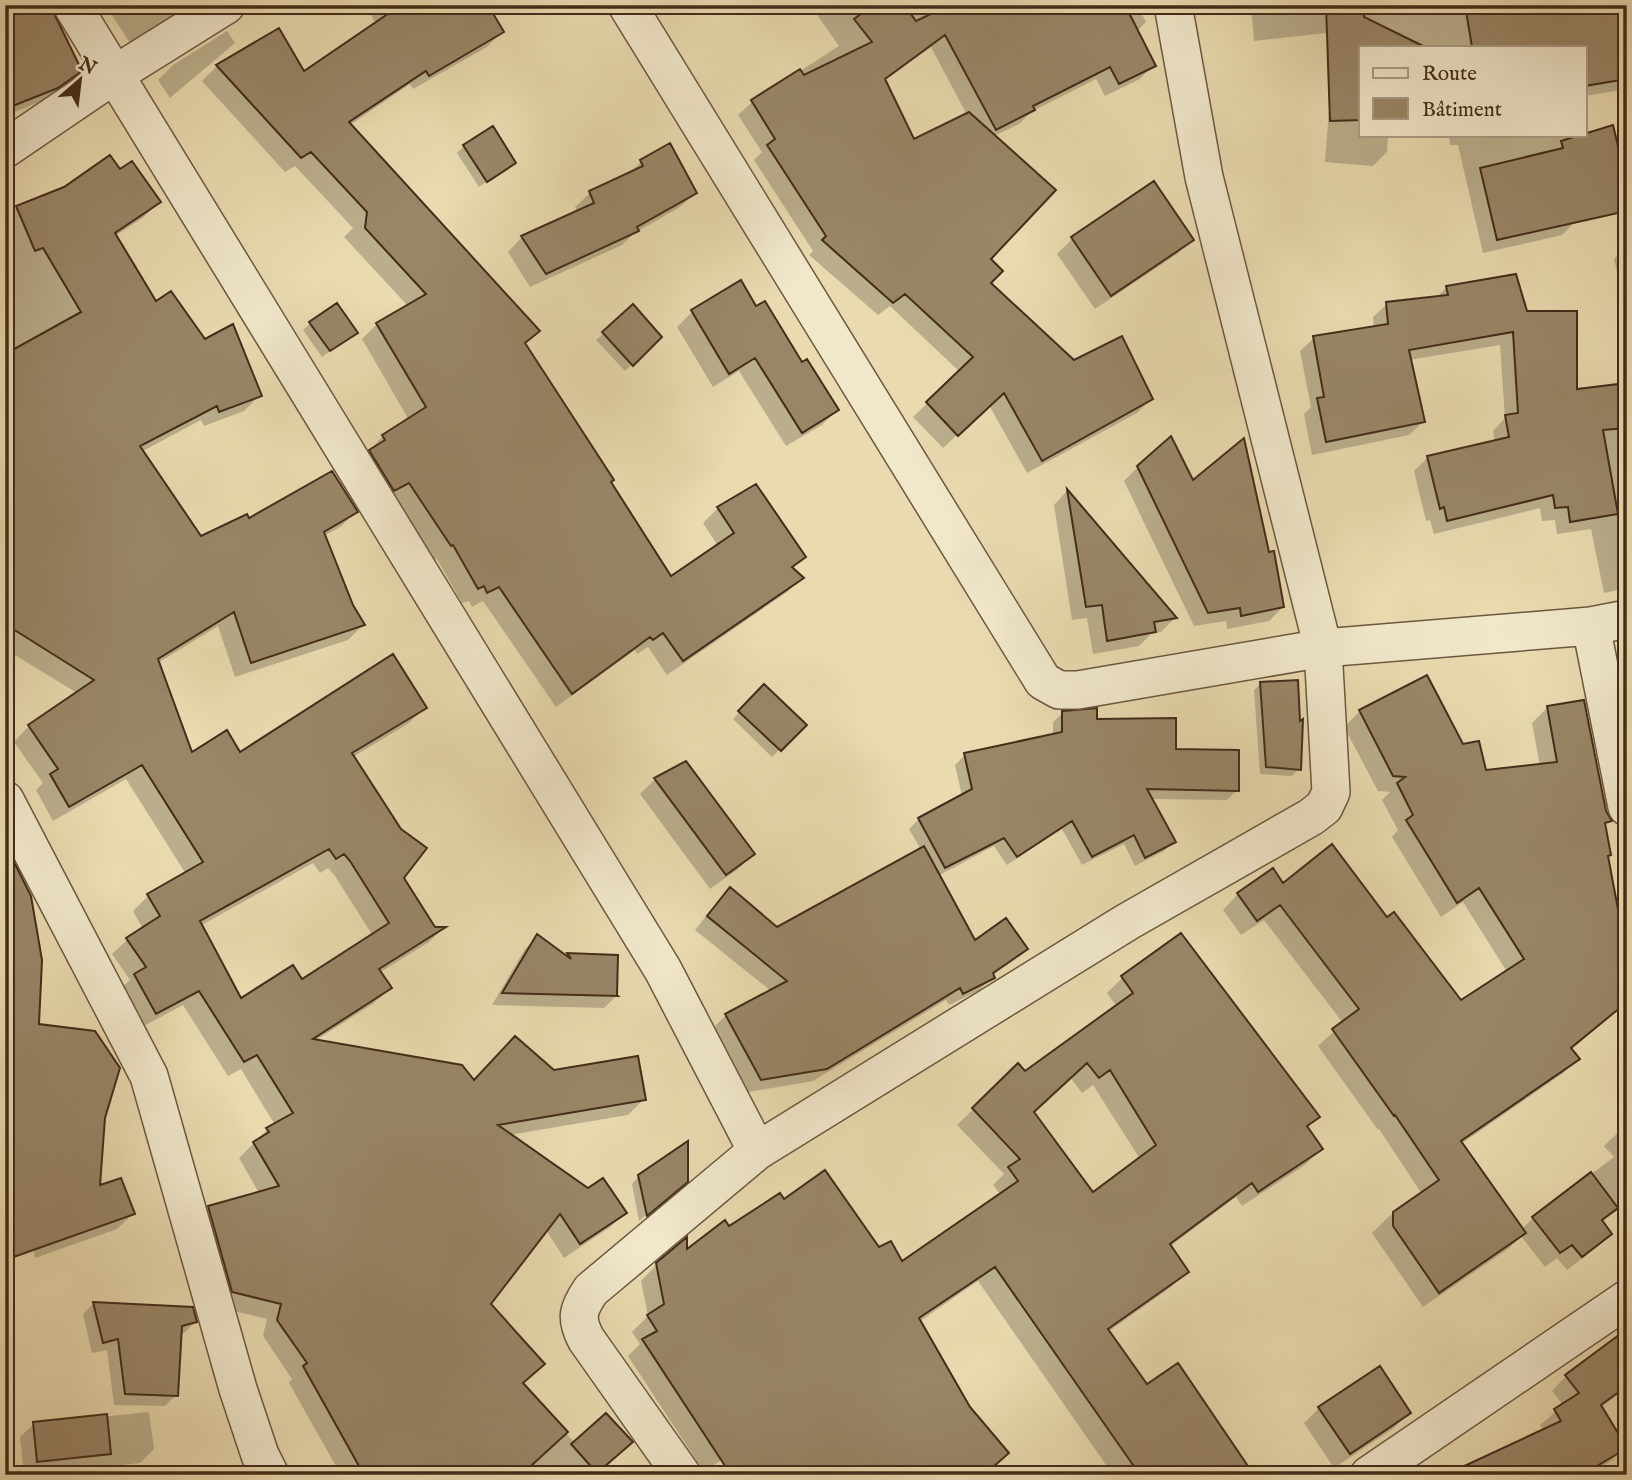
<svg xmlns="http://www.w3.org/2000/svg" width="1632" height="1480" font-family="'IM FELL English',serif">
<style>
.shadow{fill:#0003;fill-rule:evenodd}
.building{fill:#998667;stroke:#432c1a;stroke-width:2;fill-rule:evenodd}
.lines{fill:none;stroke-linecap:round;stroke-linejoin:round}
.street-casing{stroke:#6c583f;stroke-width:40}
.street{stroke:#f1e7cb;stroke-width:37}
</style>
<rect width="100%" height="100%" fill="#e9daaf"/>
<filter id="stains"><feTurbulence type="fractalNoise" baseFrequency=".00286" numOctaves="4"/><feColorMatrix values="0 0 0 0 .2 0 0 0 0 .09 0 0 0 0 .02 0 0 0 .5 -.17"/></filter>
<radialGradient id="worn" r=".72"><stop offset=".6" stop-color="#630" stop-opacity="0"/><stop offset="1" stop-color="#630" stop-opacity=".3"/></radialGradient>
<path class="shadow" d="M5 5 80 71 67 84 44 100 5 116Z
M112 5H190L130 43 108 9Z
M365 5H486L502 32 487 47 413 89 410 84 350 125 538 331 524 345 671 578 718 546 703 523 718 508 804 557 792 569 801 578 787 592 667 675 648 647 637 654 635 650 556 707 483 601 472 607 469 601 462 603 437 559 435 560 393 496 355 466 383 436 409 420 362 339 377 324 408 306 344 237 353 228 295 166 285 172 202 81 217 66 278 30 304 73 376 24Z
M810 5H926L935 19 955 5H1137L1146 22 1136 32 1153 65 1140 79 1105 96 1096 79 1031 112 1019 124 994 136 989 259V283L1074 362 1151 399 1137 413 1027 473 989 405 943 448 913 417 960 372 890 306 878 315 809 255 813 251 754 160 762 152 738 115 752 102 839 46ZM931 47 967 115 913 142 884 81Z
M1251 5H1621L1627 36V84L1621 90 1585 96V47H1361V135H1388L1387 152 1373 166 1325 162 1335 32 1254 41Z
M227 31 235 43 170 98 158 80 173 65Z
M1449 135H1577L1576 221 1562 235 1483 253 1458 145H1450Z
M464 146 514 163 479 187 457 153Z
M641 162 695 193 680 207 633 234 622 245 530 287 508 252 522 237 577 211 575 207 590 193 628 174Z
M120 171 159 201 144 217 115 236 156 304 204 341 259 396 244 411 204 426 201 420 141 452 200 538 249 521 356 512 340 527 324 536 352 606 363 625 348 640 235 677 218 626 158 663 191 755 240 754 424 708 409 723 353 757 402 878 434 929H442L429 942 379 973 389 988 374 1003 315 1041 474 1082 553 1072 644 1099 628 1115 509 1135 588 1190 625 1213 609 1228 564 1258 546 1230 488 1304 542 1364 521 1385 575 1443 615 1457 595 1475H341L289 1383 292 1379 263 1336 267 1319 217 1307 193 1223 209 1207 259 1193 239 1158 267 1130 275 1125 241 1069 228 1076 183 1005 140 1028 119 990 130 980 112 954 128 939 143 929 133 911 148 896 186 874 126 779 53 821 36 790 43 783 14 742 29 726 77 693 5 649V219L17 207ZM313 863 320 873 328 868 335 876 373 936 301 982 240 1000 200 926Z
M1154 184 1192 239 1177 254 1095 309 1057 254 1072 239Z
M1627 247V304L1625 305 1614 259Z
M741 282 756 308 837 410 822 425 786 446 739 371 713 387 677 327 692 312Z
M1447 287 1526 313 1575 391 1627 385V588L1604 593 1591 529 1557 534 1555 520 1542 521 1540 508 1434 534 1430 520 1426 521 1414 471 1428 457 1495 442 1493 431 1505 418 1500 345 1409 360 1423 422 1409 435 1312 455 1304 414 1311 407 1300 351 1314 338 1374 328 1373 317 1387 304 1436 298Z
M311 323 356 332 322 357 303 330Z
M604 333 660 337 625 371 596 340Z
M1138 467 1192 483 1268 554 1283 607 1269 621 1227 629 1226 621 1194 626 1124 481Z
M1067 491 1175 618 1161 632 1151 634 1139 646 1093 654 1087 618 1072 620 1054 505Z
M1627 646V712H1620L1616 657Z
M1261 683 1299 769 1292 776 1260 774 1254 690Z
M764 687 804 725 772 757 733 719Z
M1583 702 1607 816 1603 821 1602 838 1627 1001 1570 1050 1578 1059 1562 1074 1461 1144 1521 1230 1533 1218 1614 1157 1604 1146 1627 1124V1203L1601 1222 1610 1234 1595 1248 1567 1270 1557 1258 1545 1267 1521 1236 1508 1249 1423 1307 1372 1233 1387 1218 1422 1194 1379 1129 1378 1130 1318 1046 1343 1023 1264 920 1241 935 1223 910 1238 894 1282 885 1387 919 1461 1003 1507 972 1463 902 1441 917 1392 837 1398 830 1382 800 1390 792 1378 791 1344 727 1360 711 1462 746 1485 772 1540 766 1532 723 1548 707Z
M1063 713 1096 721 1174 751 1237 790 1227 800 1150 799 1174 841 1164 851 1135 866 1124 844 1082 865 1062 829 1007 865 994 846 938 876 974 942 1026 949 1013 961 992 976 980 990 949 1005 946 1000 813 1081 748 1092 713 1028 726 1015 771 991 695 930 717 902 730 890 777 929 921 850 909 829 919 819 962 796 955 765 965 755 1053 736V722Z
M655 779 753 854 738 869 710 889 640 794Z
M538 936 565 957 568 955 616 957V996L604 1008 492 1005 525 949Z
M1122 978 1318 1117 1307 1128 1321 1149 1305 1165 1242 1206 1236 1197 1169 1247 1187 1272 1171 1287 1108 1332 1146 1386 1251 1475H1113L978 1281 704 1472 628 1356 640 1344 632 1332 648 1316 641 1281 657 1264 783 1201 901 1263 1001 1195 993 1185 1004 1174 957 1125 1018 1066 1025 1073 1117 1007 1107 993ZM1070 1077 1082 1093 1093 1085 1140 1159 1092 1195 1033 1113Z
M37 1025 103 1118 98 1187 133 1214 117 1229 35 1258 22 1190Z
M639 1176 678 1189 639 1221 632 1184Z
M94 1303 195 1322 184 1333 180 1334 176 1395 165 1406 114 1405 107 1350 92 1353 83 1314Z
M5 1329 12 1357 5 1364Z
M1623 1334 1627 1338V1388L1601 1407 1625 1447 1611 1461 1593 1472 1596 1475H1483L1544 1431 1540 1425 1563 1405 1552 1391 1566 1376Z
M1319 1408 1409 1413 1394 1428 1334 1468 1304 1423Z
M149 1412 154 1449 140 1463 24 1475 20 1437 34 1424Z"/>
<path class="building" d="M5 5H50L82 71 58 88 5 109Z
M401 5H488L504 32 429 76 426 71 349 122 540 331 525 343 614 480 611 482 671 576 734 533 717 507 756 484 806 557 792 567 804 578 683 661 663 633 653 640 650 637 572 694 499 587 487 593 484 586 478 589 453 545 451 546 409 483 394 491 369 450 385 440 382 435 426 407 376 323 426 294 365 228 367 212 311 152 301 158 216 65 279 28 304 71Z
M873 5H904L916 21 950 5H1125L1156 66 1119 84 1110 67 1033 106 1035 110 996 130 945 35 885 79 914 139 969 112 1056 190 991 259 1003 271 991 283 1074 360 1122 336 1153 399 1042 461 1004 393 958 436 926 402 973 357 905 294 893 303 822 240 826 236 767 145 775 139 751 100 800 69 804 75 872 42 854 19Z
M1326 5H1366L1364 17 1425 47H1361V120L1330 121Z
M1465 5H1627V79L1585 86V47H1472Z
M1613 125 1627 184V211L1497 240 1480 168 1563 148 1561 141Z
M493 126 516 163 487 182 463 145Z
M670 143 697 193 637 227 639 231 546 274 521 236 594 203 589 191 643 166 640 160Z
M110 155 120 169 132 161 161 202 115 233 156 301 171 291 205 339 233 324 262 396 219 412 217 406 140 446 201 536 247 514 249 518 332 471 358 512 324 532 353 605 365 625 251 663 234 612 158 659 192 752 227 730 240 752 393 654 427 708 352 753 401 829 427 848 404 878 435 927H446L379 969 392 988 313 1039 462 1065 474 1080 515 1036 554 1070 638 1056 646 1100 498 1125 588 1188 603 1178 627 1213 580 1244 560 1214 491 1304 545 1364 523 1383 568 1432 521 1475H364L303 1366 307 1363 277 1320 281 1304 232 1292 208 1206 279 1186 253 1142 269 1132 266 1128 293 1113 257 1055 244 1062 199 991 156 1014 134 974 146 967 126 938 160 916 147 894 203 862 142 765 69 807 50 774 58 769 28 725 94 680 5 624V354L81 312 43 248 35 251 16 206 64 187ZM329 849 336 859 344 854 350 861 389 923 302 979 293 965 241 998 200 921Z
M1154 181 1194 240 1111 296 1071 237Z
M1516 274 1527 311H1577V389L1627 383V428L1603 430 1618 514 1570 522 1568 507 1555 508 1553 495 1447 521 1444 507 1440 509 1427 456 1509 437 1505 415 1518 413 1513 332 1409 350 1425 422 1326 442 1317 398 1324 397 1313 336 1388 324 1386 302 1448 295 1446 286Z
M741 280 756 306 765 301 802 362 807 359 839 410 802 433 755 358 729 374 691 310Z
M337 303 358 333 330 351 309 322Z
M633 304 662 337 633 366 602 332Z
M1171 436 1193 480 1244 438 1269 552 1274 551 1284 607 1241 616 1240 608 1208 613 1137 466Z
M1067 489 1177 618 1154 622 1156 632 1107 641 1102 605 1086 607Z
M1427 675 1463 744 1479 741 1486 770 1557 762 1547 706 1584 700 1606 811 1612 821 1605 823 1611 855 1608 856 1627 957V1002L1571 1048 1580 1059 1461 1141 1526 1233 1439 1293 1393 1226V1212L1439 1180 1395 1115 1394 1116 1332 1029 1359 1009 1280 905 1257 921 1237 893 1273 868 1283 883 1332 844 1387 917 1394 912 1461 1000 1524 959 1479 888 1457 903 1406 820 1413 815 1397 783 1405 777 1393 776 1359 710Z
M1298 680 1300 721 1303 719 1301 770 1266 767 1260 682Z
M764 684 807 725 781 751 738 711Z
M1097 708V719L1176 718V749L1239 750V791L1147 789 1176 842 1145 858 1134 835 1092 857 1072 821 1017 857 1004 838 945 868 918 818 972 789 964 753 1062 732V711Z
M686 761 755 854 726 875 654 778Z
M924 846 975 940 1006 918 1028 949 993 973 995 978 963 994 960 988 827 1069 761 1080 725 1014 787 981 707 916 730 887 777 927Z
M13 860 31 896 42 960 39 1024 95 1031 120 1068 105 1118 100 1185 121 1178 135 1214 5 1260V861Z
M1181 933 1320 1117 1307 1126 1323 1149 1258 1192 1252 1183 1170 1244 1189 1272 1108 1329 1147 1384 1178 1363 1254 1475H1140L995 1267 919 1318 970 1407 1009 1453 984 1475H731L642 1339 657 1331 647 1315 664 1304 656 1263 687 1237V1249L725 1220 729 1226 780 1193 784 1199 825 1170 879 1247 891 1241 902 1261 1018 1181 1008 1167 1020 1159 972 1108 1018 1063 1025 1071 1133 993 1121 976ZM1087 1063 1099 1078 1110 1070 1156 1145 1093 1192 1034 1112Z
M537 934 571 959 567 953 618 955 617 995 618 996 502 993Z
M688 1141V1182L647 1216 638 1175Z
M1591 1172 1618 1208 1602 1220 1612 1234 1582 1257 1572 1245 1560 1253 1532 1217Z
M93 1302 193 1307 197 1322 182 1326 178 1396 125 1394 118 1339 103 1343Z
M1627 1329V1386L1601 1405 1627 1448 1582 1475H1445L1561 1421 1554 1409 1579 1393 1565 1375Z
M1380 1366 1411 1413 1350 1454 1318 1407Z
M606 1413 633 1442 597 1473 571 1444Z
M107 1414 111 1454 37 1462 33 1422Z"/>
<g class="lines">
<defs>
<path id="street" d="M72 5 663 970 757 1151
M627 5 1043 681 1059 690H1078L1323 648 1591 626 1627 619
M5 149 114 75 226 5
M1591 626 1627 807
M5 800 149 1076 238 1389 260 1455 270 1475
M682 1475 586 1339C575 1318 578 1309 591 1290L757 1151 1127 922 1311 817 1324 807 1331 792 1323 648 1204 177 1173 5
M1369 1475 1627 1299"/>
</defs>
<use href="#street" class="street-casing"/>
<use href="#street" class="street"/>
</g>
<rect width="1632" height="1480" fill="none" stroke="#e9daaf" stroke-width="28"/>
<rect x="7" y="7" width="1618" height="1466" fill="none" stroke="#432c1a" stroke-width="3.5"/>
<rect x="14" y="14" width="1604" height="1452" fill="none" stroke="#432c1a" stroke-width="2"/>
<rect x="1359" y="46" width="228" height="91" fill="#f1e7cb" stroke="#ab9c84" stroke-width="2"/>
<rect x="1373" y="68" width="35" height="10" fill="#f1e7cb" stroke="#ab9c84" stroke-width="2"/>
<text x="1422" y="80" font-size="21" fill="#432c1a">Route</text>
<rect x="1373" y="98" width="35" height="21" fill="#998667" stroke="#ab9c84" stroke-width="2"/>
<text x="1422" y="116" font-size="21" fill="#432c1a">Bâtiment</text>
<g transform="translate(80 80) rotate(28)" stroke="#f1e7cb" stroke-width="5" paint-order="stroke">
<path d="M0-5L12 26L0 18L-12 26Z" fill="#432c1a"/>
<text y="-10" font-size="19" font-weight="bold" text-anchor="middle" fill="#432c1a">N</text>
</g>
<rect width="100%" height="100%" filter="url(#stains)"/>
<rect width="100%" height="100%" fill="url(#worn)"/>
</svg>
